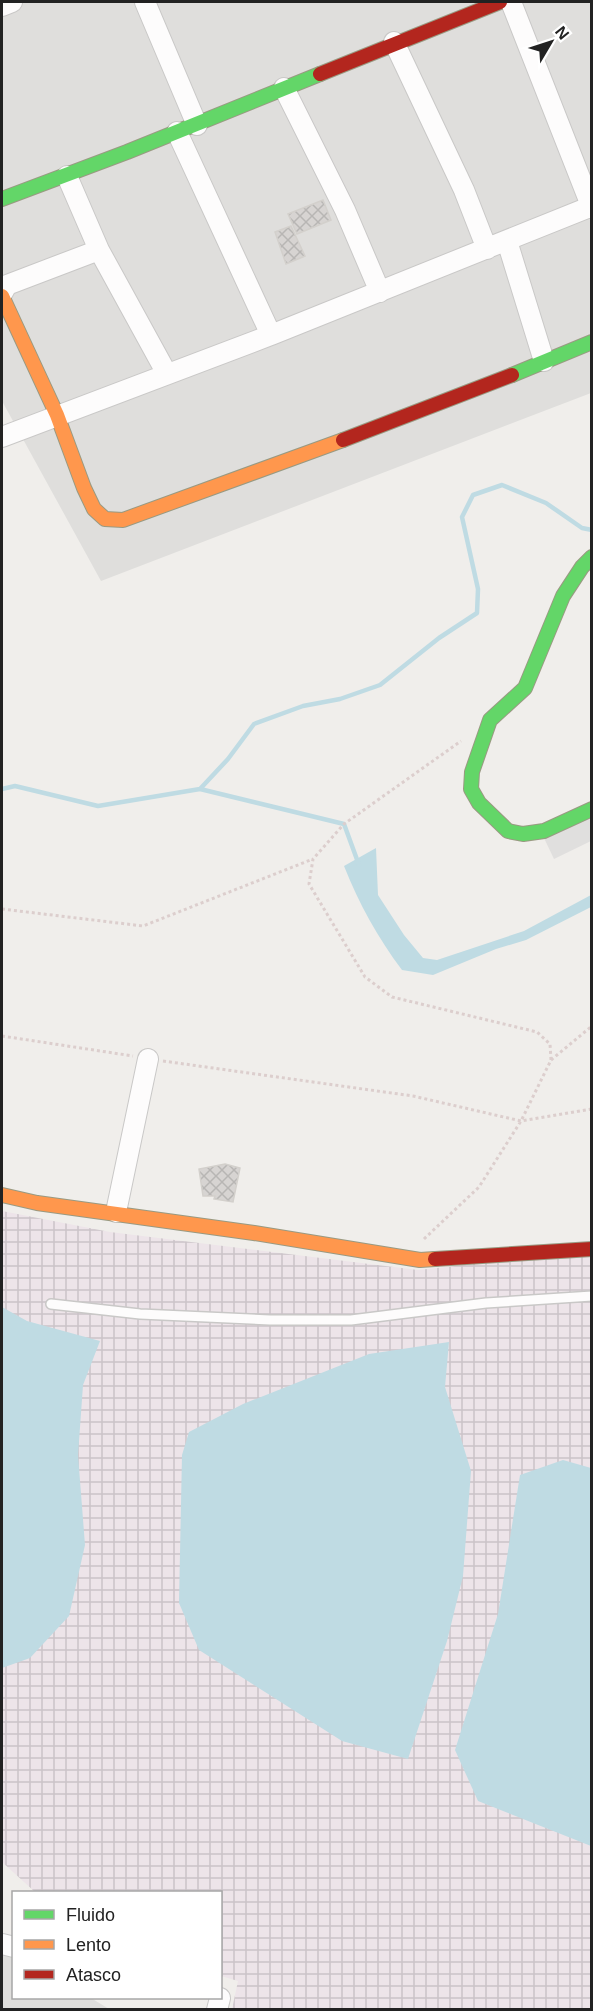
<svg xmlns="http://www.w3.org/2000/svg" width="593" height="2011" font-family="Arial,sans-serif">
<style>
.residential{fill:#dfdedc}
.industrial{fill:url(#industrial-grid)}
.parking{fill:#e0dfde}
.water{fill:#bfdbe3}
.lines{fill:none;stroke-linecap:round;stroke-linejoin:round}
.stream{stroke:#bfdbe3;stroke-width:4.5}
.building{fill:url(#building-cross-hatch);stroke:#d3d0cc;stroke-width:1.5}
.lane-casing{stroke:#c9c8c7;stroke-width:12}
.street-casing{stroke:#c9c8c7;stroke-width:22}
.fast-casing{stroke:#999a82;stroke-width:16}
.slow-casing{stroke:#999a82;stroke-width:16}
.jam-casing{stroke:#999a82;stroke-width:16}
.path{stroke:#dccecd;stroke-width:3;stroke-dasharray:3 3;stroke-linecap:butt}
.lane{stroke:#fdfcfc;stroke-width:9}
.street{stroke:#fdfcfc;stroke-width:20}
.fast{stroke:#63d668;stroke-width:14}
.slow{stroke:#ff974d;stroke-width:14}
.jam{stroke:#b3261e;stroke-width:14}
</style>
<defs>
<pattern id="industrial-grid" width="8" height="8" patternUnits="userSpaceOnUse" patternTransform="scale(1.5)"><rect width="8" height="8" fill="#ede4e9"/><path d="M0 4h8M4 0v8" fill="none" stroke="#cbc3c8"/></pattern>
<pattern id="building-cross-hatch" width="8" height="8" patternUnits="userSpaceOnUse" patternTransform="scale(1.5)"><rect width="8" height="8" fill="#d7d4d2"/><path d="M0 0l8 8M0 8l8-8" fill="none" stroke="#b8b6b4"/></pattern>
</defs>
<rect width="100%" height="100%" fill="#f0eeeb"/>
<path class="residential" d="M2 2H591V393L101 581 2 401Z
M2 1938 13 1946 14 1998H91L109 2009H2Z"/>
<path class="industrial" d="M2 1211 110 1232 418 1270 591 1251V2009H232L238 1981 221 1976 220 1892H35L2 1862Z"/>
<path class="parking" d="M591 816V841L554 859 544 838Z"/>
<path class="water" d="M376 848 378 895 404 935 423 958 437 960 524 931 591 895V907L526 940 496 949 433 975 402 970C378 938 359 904 344 866Z
M2 1307 27 1321 100 1341 83 1385 78 1455 85 1545 69 1616 30 1658 2 1668Z
M449 1342 445 1387 471 1471 463 1576 447 1641 408 1759 342 1741 199 1650 179 1603 182 1455 189 1432 243 1404 369 1354Z
M563 1460 591 1468V1846L478 1801 455 1750 498 1614 520 1475Z"/>
<g class="lines">
<path class="stream" d="M2 789 15 786 98 806 200 789 344 824 359 865
M200 789 228 759 254 724 303 706 340 699 380 685 439 638 477 613 478 589 462 517 473 495 502 485 546 503 582 528 592 530"/>
</g>
<path class="building" d="M323 200 331 220 297 234 288 214Z
M291 226 305 256 286 264 275 232Z
M225 1164 240 1168 233 1202 214 1199 215 1196H203L199 1169Z"/>
<g class="lines">
<defs>
<path id="lane" d="M51 1304 140 1314 270 1320H351L486 1303 592 1296"/>
<path id="street" d="M145 2 197 125
M511 2 592 208
M2 6 12 2
M394 42 464 190 487 249
M284 88 345 210 380 292
M177 132 271 335 592 206
M67 176 99 250 167 374
M507 241 544 361
M2 294 7 285 99 250
M2 437 271 335
M116 1212 148 1059
M2 1944 14 1947
M217 2010 220 1998"/>
<path id="fast" d="M2 199 127 152 320 74
M512 375 592 342
M592 557 582 567 563 596 525 688 490 720 472 772 471 789 479 803 508 831 523 834 544 831 592 809"/>
<path id="slow" d="M2 296 57 415 84 488 94 509 105 519 123 520 343 440
M2 1195 37 1203 254 1233 420 1260 435 1259"/>
<path id="jam" d="M320 74 500 2
M343 440 512 375
M435 1259 592 1249"/>
</defs>
<use href="#lane" class="lane-casing"/>
<use href="#street" class="street-casing"/>
<use href="#fast" class="fast-casing"/>
<use href="#slow" class="slow-casing"/>
<use href="#jam" class="jam-casing"/>
<path class="path" d="M2 909 143 926 313 859
M2 1036 133 1056
M551 1060 592 1026
M163 1061 413 1096 521 1121 592 1109
M424 1239 479 1187 521 1121 551 1060 550 1044 537 1032 392 997 365 977 309 884 313 859 344 824 461 741"/>
<use href="#lane" class="lane"/>
<use href="#street" class="street"/>
<use href="#fast" class="fast"/>
<use href="#slow" class="slow"/>
<use href="#jam" class="jam"/>
</g>
<rect width="593" height="2011" fill="none" stroke="#222222" stroke-width="6"/>
<rect x="12" y="1891" width="210" height="108" fill="#ffffff" stroke="#a7a7a7" stroke-width="1.5"/>
<rect x="24" y="1910" width="30" height="9" fill="#63d668" stroke="#a7a7a7" stroke-width="1.5"/>
<text x="66" y="1921" font-size="18" fill="#222222">Fluido</text>
<rect x="24" y="1940" width="30" height="9" fill="#ff974d" stroke="#a7a7a7" stroke-width="1.5"/>
<text x="66" y="1951" font-size="18" fill="#222222">Lento</text>
<rect x="24" y="1970" width="30" height="9" fill="#b3261e" stroke="#a7a7a7" stroke-width="1.5"/>
<text x="66" y="1981" font-size="18" fill="#222222">Atasco</text>
<g transform="translate(551 42) rotate(51)" stroke="#ffffff" stroke-width="4.5" paint-order="stroke">
<path d="M0-4.5L10 22L0 15L-10 22Z" fill="#222222"/>
<text y="-9" font-size="16" font-weight="bold" text-anchor="middle" fill="#222222">N</text>
</g>
</svg>
